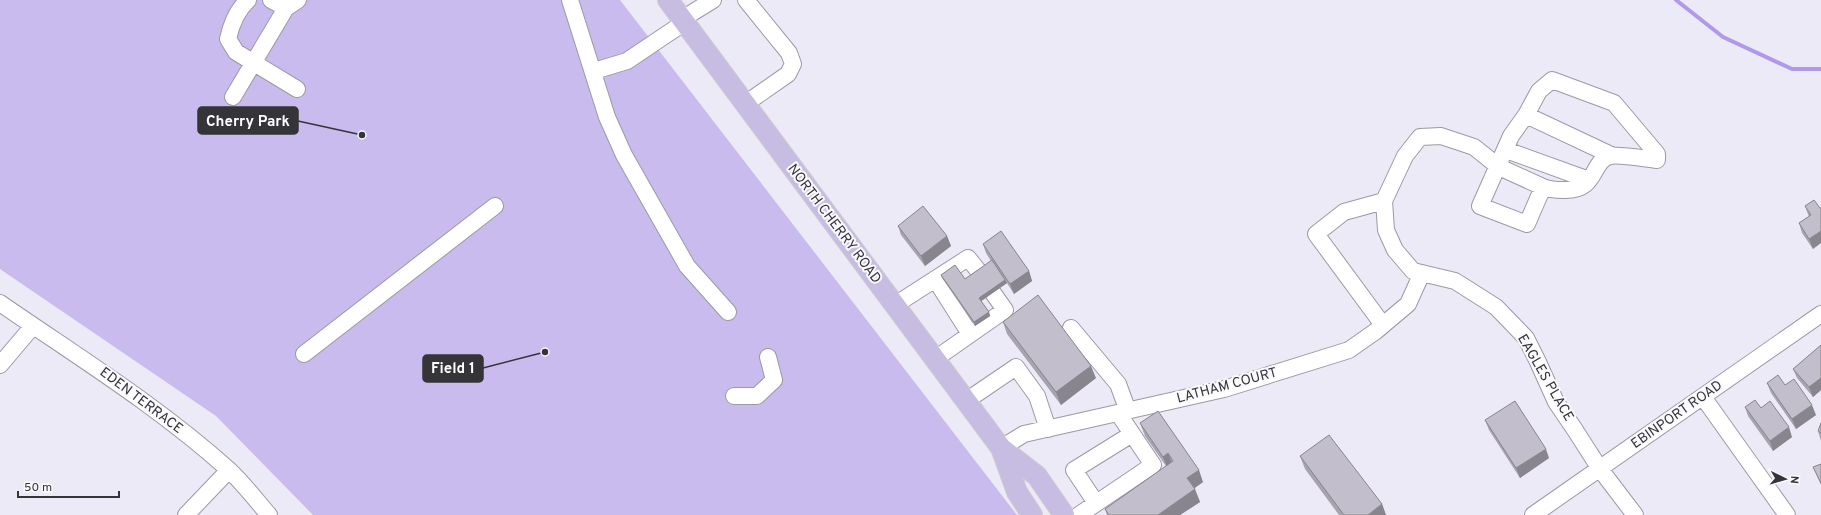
<svg xmlns="http://www.w3.org/2000/svg" width="1821" height="515" font-family="Overpass,sans-serif">
<style>
.green{fill:#c9bbee}
.lines{fill:none;stroke-linecap:round;stroke-linejoin:round}
.stream{stroke:#b199ea;stroke-width:4}
.minor-casing{stroke:#9c99a6;stroke-width:18}
.major-casing{stroke:#cfcecf;stroke-width:22}
.minor{stroke:#fff;stroke-width:16}
.major{stroke:#c7bce2;stroke-width:20}
.wall{fill:#a7a3af}
.shaded-wall{fill:#88858f}
.building{fill:#c2becc;stroke:#88858f}
.labels{text-anchor:middle;dominant-baseline:central;stroke-width:4;stroke-linejoin:round;paint-order:stroke}
.street-label{font-size:14px;fill:#353439;stroke:#faf9fe}
.leader{fill:none;stroke:#353439;stroke-width:1.5}
.callout-dot{fill:#353439;stroke:#faf9fe;stroke-width:1.5}
.callout{fill:#353439;stroke:#353439;stroke-width:1.5}
.callout-label{font-size:15px;text-anchor:middle;font-weight:bold;fill:#fff}
</style>
<rect width="100%" height="100%" fill="#edeaf8"/>
<path class="green" d="M0 0H620L1017 515H313L216 416 0 269Z"/>
<g class="lines">
<path class="stream" d="M1676 0 1723 37 1792 69H1821"/>
<defs>
<path id="minor" d="M248 0C237 10 231 25 228 39L236 52 297 89
M271 0 286 8
M570 0 607 117 624 155 687 266 728 312
M682 19 713 0
M594 71 627 61 685 22
M1552 80 1614 103 1657 154V160C1646 159 1620 154 1611 156 1590 160 1599 191 1564 190 1557 190 1550 190 1543 187L1527 224 1480 206 1511 136 1526 115 1539 91Z
M233 97 286 8 298 0
M745 104 788 74 793 64 789 53 746 0
M1526 115 1611 155
M1506 150 1589 180
M1543 187 1499 167 1474 147 1441 136 1420 137 1405 156 1384 201 1386 230 1395 250 1413 271 1455 281 1496 307 1526 338 1538 362 1556 402 1575 430 1600 469 1635 515
M935 279 970 334
M0 303C78 357 158 406 229 470 243 483 256 500 269 515
M895 305 968 258 980 273
M1383 325 1316 234 1344 212 1384 201
M1071 328 1118 384 1128 411
M304 354 495 206
M935 359 1005 310 993 293
M0 365 33 326
M734 396H757L774 380 768 357
M1703 397 1787 515
M966 401 1016 367 1037 396 1048 429
M1001 448 1024 434 1224 389 1349 350 1376 331 1408 304 1422 273
M1096 503 1074 470 1132 434
M186 515 229 470
M1079 515 1153 465 1118 413
M1533 515 1821 314"/>
<path id="major" d="M668 0 1001 448 1037 476 1064 515
M1001 448 1017 492 1032 515"/>
</defs>
<use href="#minor" class="minor-casing"/>
<use href="#major" class="major-casing"/>
<use href="#minor" class="minor"/>
<use href="#major" class="major"/>
</g>
<path class="wall" d="M1814 200 1813 249 1802 233 1799 223 1809 217 1805 206Z
M898 226 947 236 951 246 925 266 901 235Z
M983 244 1029 271 1032 281 1014 294 1007 283 981 301 989 312 990 316 975 326 942 278 941 275 965 279 991 261 986 253Z
M1003 322 1096 378 1061 405 1007 334Z
M1821 345V390L1813 397 1797 378 1793 369Z
M1767 383 1785 385 1816 415 1796 429 1771 393Z
M1745 407 1761 408 1792 437 1773 451 1748 416Z
M1485 420 1549 458 1520 478 1489 430Z
M1140 423 1203 482 1194 488 1200 502 1180 515H1107L1105 509 1166 466 1145 436Z
M1821 423V441L1818 431Z
M1300 456 1382 504 1386 515H1339L1305 469Z
M1821 464V485L1813 467Z"/>
<path class="shaded-wall" d="M1821 231V243L1813 249 1809 239Z
M947 236 951 246 925 266 921 256Z
M1029 271 1032 281 1014 294 1010 284Z
M1005 280 1007 283 980 302 979 298Z
M989 312 990 316 975 326 974 322Z
M1091 366 1096 378 1061 405 1056 392Z
M1821 378V390L1813 397 1809 387Z
M1812 405 1816 415 1796 429 1792 419Z
M1789 427 1792 437 1773 451 1770 441Z
M1546 449 1549 458 1520 478 1516 468Z
M1168 453 1173 466 1168 469 1163 457Z
M1199 470 1203 482 1192 490 1187 478Z
M1195 489 1200 502 1180 515H1158Z
M1382 504 1386 515H1368Z"/>
<path class="building" d="M1814 200 1820 208H1821V231L1809 239 1799 223 1811 215 1805 206Z
M923 206 947 236 921 256 898 226Z
M1001 231 1029 271 1010 284 983 244Z
M992 260 1005 280 979 298 989 312 974 322 941 275 955 265 965 279Z
M1038 295 1091 366 1056 392 1003 322Z
M1821 345V378L1809 387 1793 369Z
M1778 375 1785 385 1794 379 1812 405 1792 419 1767 383Z
M1755 400 1761 408 1770 401 1789 427 1770 441 1745 407Z
M1515 401 1546 449 1516 468 1485 420Z
M1158 411 1199 470 1187 478 1195 489 1158 515H1109L1105 509 1173 461 1168 453 1163 457 1140 423Z
M1821 423V433L1818 431Z
M1329 435 1382 504 1368 515H1344L1300 456Z
M1821 464V483L1813 467Z"/>
<g class="labels">
<g class="street-label">
<text transform="translate(834 224) rotate(53)">NORTH CHERRY ROAD</text>
<text transform="translate(1545 378) rotate(60)">EAGLES PLACE</text>
<text transform="translate(1227 386) rotate(-15)">LATHAM COURT</text>
<text transform="translate(141 401) rotate(37)">EDEN TERRACE</text>
<text transform="translate(1677 415) rotate(-35)">EBINPORT ROAD</text>
</g>
</g>
<path class="leader" d="M362 135L298 121M545 352L483 368"/>
<g class="callout-dot">
<circle cx="362" cy="135" r="4"/>
<circle cx="545" cy="352" r="4"/>
</g>
<g class="callout">
<rect x="198" y="107" width="100" height="27" rx="4"/>
<rect x="423" y="355" width="60" height="27" rx="4"/>
</g>
<g class="callout-label">
<text x="248" y="126">Cherry Park</text>
<text x="453" y="373">Field 1</text>
</g>
<g transform="translate(1785 479) rotate(95)" stroke="#faf9fe" stroke-width="3" paint-order="stroke">
<path d="M0-3L7 15L0 10L-7 15Z" fill="#353439"/>
<text y="-6" font-size="11" font-weight="bold" text-anchor="middle" fill="#353439">N</text>
</g>
<path d="M18 491v6h101v-6" fill="none" stroke="#353439" stroke-width="2"/>
<text x="24" y="491" font-size="12" fill="#353439" stroke="#faf9fe" stroke-width="3" paint-order="stroke">50 m</text>
</svg>
